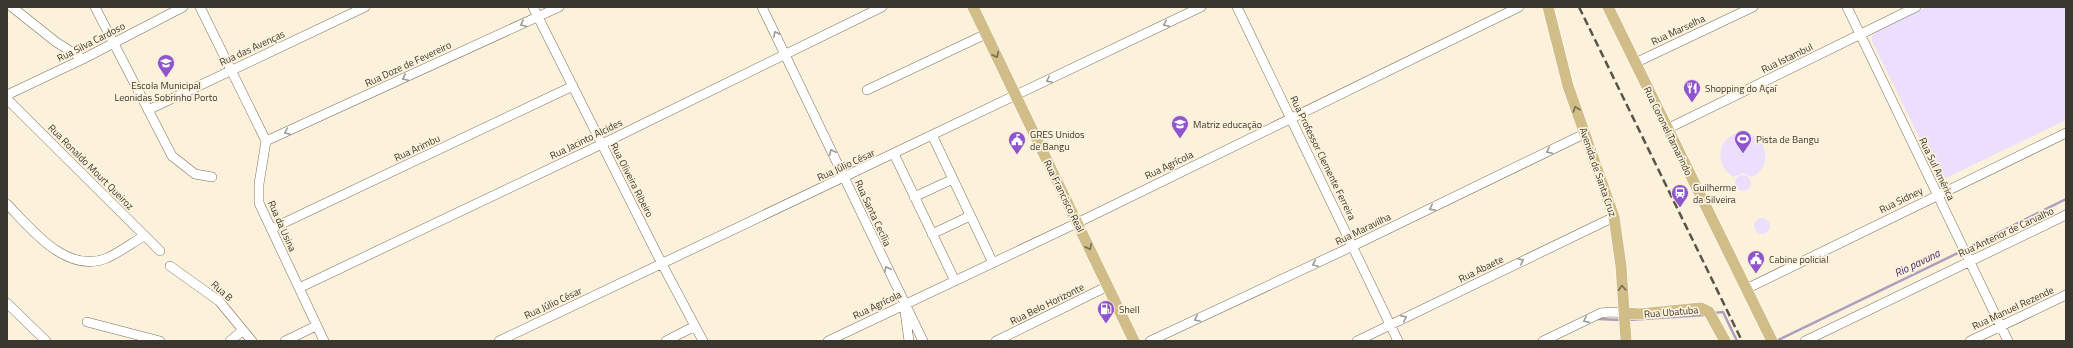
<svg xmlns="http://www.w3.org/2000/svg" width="2073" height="348" font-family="'Titillium Web',sans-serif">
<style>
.green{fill:#ebdffd}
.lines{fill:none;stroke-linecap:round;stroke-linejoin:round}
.stream{stroke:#ad9ebe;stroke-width:2.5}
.minor-casing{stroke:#79705c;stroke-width:10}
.major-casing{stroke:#fff;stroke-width:12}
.minor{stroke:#fff;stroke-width:9}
.major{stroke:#d1bd87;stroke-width:11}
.rail{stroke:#585449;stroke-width:2.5;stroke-dasharray:8 4;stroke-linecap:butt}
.oneway{stroke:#9c9b96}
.oneway2{stroke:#766d52}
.labels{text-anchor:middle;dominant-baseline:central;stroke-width:3.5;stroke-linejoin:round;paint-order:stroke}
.street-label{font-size:10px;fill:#3a372e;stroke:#fcf2dc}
.poi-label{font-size:10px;fill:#3a372e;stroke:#fcf2dc;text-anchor:start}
.water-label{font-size:11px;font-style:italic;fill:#49276c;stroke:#fcf2dc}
</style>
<rect width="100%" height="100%" fill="#fcf2dc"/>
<path class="green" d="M1926 7H2066V120L1946 178 1938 176 1872 41V36L1876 31Z
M1744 132C1767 135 1774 166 1752 177L1742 173 1734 177C1712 165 1718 133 1744 132Z
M1735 183a8 8 0 1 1 16 0a8 8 0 1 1-16 0Z
M1754 226a8 8 0 1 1 16 0a8 8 0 1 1-16 0Z"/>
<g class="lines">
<path class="stream" d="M1966 249 2066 199
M1714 313 1723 312 1737 341
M1598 319 1621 320
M1628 320 1705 315
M1776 341 1962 251"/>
<defs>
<path id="minor" d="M12 7 56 42 83 59
M95 7 172 156 195 174 212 177
M200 7 266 141 259 184V203L324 341
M533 7 662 264 703 341
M762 7 923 341
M1237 7 1398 341
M1847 7 2008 341
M1635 63 1753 7
M867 90 986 34
M7 95 83 59 183 7
M7 99 160 251
M148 110 365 7
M1667 129 1916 7
M932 135 993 263
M266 141 559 7
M894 154 955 281
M914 197 953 179
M7 204C31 229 67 275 107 258 120 252 132 243 144 236
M271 229 573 86
M932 234 970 216
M170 266 219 301 252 341
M299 288 602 144 882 7
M1746 289 2066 133
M7 303 46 341
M905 312 909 341
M87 322 160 341
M230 341 242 331
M285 341 316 326
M499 341 1201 7
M666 341 695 326
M828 341 1077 223 1519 7
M996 341 1108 286
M1150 341 1353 246 1584 134
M1357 341 1614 217
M1543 341 1601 313 1611 312 1624 313
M1805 341 2066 215
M1970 341 2066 295"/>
<path id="major" d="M973 7 1134 341
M1548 7 1568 86 1614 217 1621 266 1626 341
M1608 7 1772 341
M1624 313 1640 314 1701 308 1709 312 1725 341"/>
</defs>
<use href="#minor" class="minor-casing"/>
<use href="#major" class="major-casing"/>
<use href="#minor" class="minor"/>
<use href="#major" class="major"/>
<path class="rail" d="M1579 7 1742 341"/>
</g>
<defs><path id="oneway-chevron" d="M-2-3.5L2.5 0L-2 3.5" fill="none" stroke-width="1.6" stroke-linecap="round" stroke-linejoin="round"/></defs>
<g class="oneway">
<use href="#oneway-chevron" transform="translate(523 24) rotate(155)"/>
<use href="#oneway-chevron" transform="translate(1166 24) rotate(154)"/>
<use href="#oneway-chevron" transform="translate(776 34) rotate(-116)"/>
<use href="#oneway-chevron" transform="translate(405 78) rotate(155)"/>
<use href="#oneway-chevron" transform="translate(1049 80) rotate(154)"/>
<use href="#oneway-chevron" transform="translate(287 132) rotate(155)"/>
<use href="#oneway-chevron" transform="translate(1549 151) rotate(154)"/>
<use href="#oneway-chevron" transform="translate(832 152) rotate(-115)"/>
<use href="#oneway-chevron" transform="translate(1432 208) rotate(154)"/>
<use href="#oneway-chevron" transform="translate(1521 261) rotate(-26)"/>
<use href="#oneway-chevron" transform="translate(1315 264) rotate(155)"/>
<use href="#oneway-chevron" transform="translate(887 269) rotate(-115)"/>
<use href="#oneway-chevron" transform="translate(1404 318) rotate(-26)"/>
<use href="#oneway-chevron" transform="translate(1197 319) rotate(155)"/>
<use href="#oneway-chevron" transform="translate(1586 320) rotate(154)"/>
</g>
<g class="oneway2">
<use href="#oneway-chevron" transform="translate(996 55) rotate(64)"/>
<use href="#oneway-chevron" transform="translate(1576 109) rotate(-109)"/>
<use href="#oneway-chevron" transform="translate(1089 247) rotate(64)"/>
<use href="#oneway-chevron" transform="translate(1622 288) rotate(-93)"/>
</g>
<defs>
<symbol id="school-pin" viewBox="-11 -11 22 30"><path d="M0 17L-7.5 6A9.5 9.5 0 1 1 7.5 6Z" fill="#8f55cc" stroke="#fcf2dc"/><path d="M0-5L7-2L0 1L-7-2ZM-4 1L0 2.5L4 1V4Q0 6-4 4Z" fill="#fff"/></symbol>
<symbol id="restaurant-pin" viewBox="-11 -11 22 30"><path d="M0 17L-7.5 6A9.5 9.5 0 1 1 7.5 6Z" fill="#8f55cc" stroke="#fcf2dc"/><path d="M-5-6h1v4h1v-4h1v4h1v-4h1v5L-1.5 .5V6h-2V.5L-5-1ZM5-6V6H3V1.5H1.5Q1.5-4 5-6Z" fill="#fff"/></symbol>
<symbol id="stadium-pin" viewBox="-11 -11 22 30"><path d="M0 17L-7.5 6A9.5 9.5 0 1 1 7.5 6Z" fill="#8f55cc" stroke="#fcf2dc"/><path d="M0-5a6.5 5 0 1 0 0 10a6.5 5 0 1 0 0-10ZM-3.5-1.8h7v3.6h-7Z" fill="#fff"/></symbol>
<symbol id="civic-pin" viewBox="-11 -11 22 30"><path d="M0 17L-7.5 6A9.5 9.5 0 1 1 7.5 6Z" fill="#8f55cc" stroke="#fcf2dc"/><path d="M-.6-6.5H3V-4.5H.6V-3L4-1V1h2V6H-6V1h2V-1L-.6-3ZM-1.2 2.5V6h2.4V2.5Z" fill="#fff"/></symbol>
<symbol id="station-pin" viewBox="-11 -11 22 30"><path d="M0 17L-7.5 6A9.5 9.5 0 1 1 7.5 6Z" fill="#8f55cc" stroke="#fcf2dc"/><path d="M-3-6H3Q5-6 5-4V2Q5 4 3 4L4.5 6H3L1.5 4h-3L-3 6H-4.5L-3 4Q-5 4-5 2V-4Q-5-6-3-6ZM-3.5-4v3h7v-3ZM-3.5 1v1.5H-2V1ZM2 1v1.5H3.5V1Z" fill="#fff"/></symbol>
<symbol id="fuel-pin" viewBox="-11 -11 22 30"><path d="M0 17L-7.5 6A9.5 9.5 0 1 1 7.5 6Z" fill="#8f55cc" stroke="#fcf2dc"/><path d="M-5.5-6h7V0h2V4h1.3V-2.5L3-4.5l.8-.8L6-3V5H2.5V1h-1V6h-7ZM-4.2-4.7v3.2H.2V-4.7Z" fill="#fff"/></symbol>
</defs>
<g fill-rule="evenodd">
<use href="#school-pin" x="156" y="53" width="20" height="27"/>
<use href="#restaurant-pin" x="1682" y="78" width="20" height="27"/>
<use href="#school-pin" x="1170" y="114" width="20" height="27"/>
<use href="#stadium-pin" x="1733" y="129" width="20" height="27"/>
<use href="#civic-pin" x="1007" y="130" width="20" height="27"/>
<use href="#station-pin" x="1670" y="183" width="20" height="27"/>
<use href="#civic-pin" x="1746" y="249" width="20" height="27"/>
<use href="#fuel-pin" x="1096" y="299" width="20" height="27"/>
</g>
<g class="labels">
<g class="street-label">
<text transform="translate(1678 30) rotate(-25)">Rua Marselha</text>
<text transform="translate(91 42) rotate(-27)">Rua Silva Cardoso</text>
<text transform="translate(252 48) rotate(-25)">Rua das Avenças</text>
<text transform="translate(1787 58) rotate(-26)">Rua Istambul</text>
<text transform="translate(408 64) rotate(-25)">Rua Doze de Fevereiro</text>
<text transform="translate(1668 131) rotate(64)">Rua Coronel Tamarindo</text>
<text transform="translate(586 139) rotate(-26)">Rua Jacinto Alcides</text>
<text transform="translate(417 148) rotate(-25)">Rua Arimbu</text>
<text transform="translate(1323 158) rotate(64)">Rua Professor Clemente Ferreira</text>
<text transform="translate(846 165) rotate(-25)">Rua Júlio César</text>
<text transform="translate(1169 165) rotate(-26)">Rua Agrícola</text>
<text transform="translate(91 167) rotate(45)">Rua Ronaldo Mourt Queiroz</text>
<text transform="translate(1937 169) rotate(64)">Rua Sul América</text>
<text transform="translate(1598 172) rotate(71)">Avenida de Santa Cruz</text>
<text transform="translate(632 180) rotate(63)">Rua Oliveira Ribeiro</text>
<text transform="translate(1064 196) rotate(64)">Rua Francisco Real</text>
<text transform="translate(1901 200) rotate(-26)">Rua Sidney</text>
<text transform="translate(873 213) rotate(65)">Rua Santa Cecília</text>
<text transform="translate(282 226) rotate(66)">Rua da Usina</text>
<text transform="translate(1363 229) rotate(-26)">Rua Maravilha</text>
<text transform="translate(2006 232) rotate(-25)">Rua Antenor de Carvalho</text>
<text transform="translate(1481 269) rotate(-26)">Rua Abaete</text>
<text transform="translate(222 291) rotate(42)">Rua B</text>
<text transform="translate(553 303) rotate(-25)">Rua Júlio César</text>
<text transform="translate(1047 304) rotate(-26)">Rua Belo Horizonte</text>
<text transform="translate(877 305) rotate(-26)">Rua Agrícola</text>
<text transform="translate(2013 308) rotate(-25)">Rua Manuel Rezende</text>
<text transform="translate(1671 312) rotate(-5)">Rua Ubatuba</text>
</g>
<g class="poi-label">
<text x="166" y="85" text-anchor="middle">Escola Municipal<tspan x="166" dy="12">Leonidas Sobrinho Porto</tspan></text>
<text x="1705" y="88">Shopping do Açaí</text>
<text x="1193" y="124">Matriz educação</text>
<text x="1030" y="134">GRES Unidos<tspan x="1030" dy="12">de Bangu</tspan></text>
<text x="1756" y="139">Pista de Bangu</text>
<text x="1693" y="187">Guilherme<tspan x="1693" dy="12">da Silveira</tspan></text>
<text x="1769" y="259">Cabine policial</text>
<text x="1119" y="309">Shell</text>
</g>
<g class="water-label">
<text transform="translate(1917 263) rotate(-26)">Rio pavuna</text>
</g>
</g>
<rect width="2073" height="348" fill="none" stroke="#3a372e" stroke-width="16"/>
</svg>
